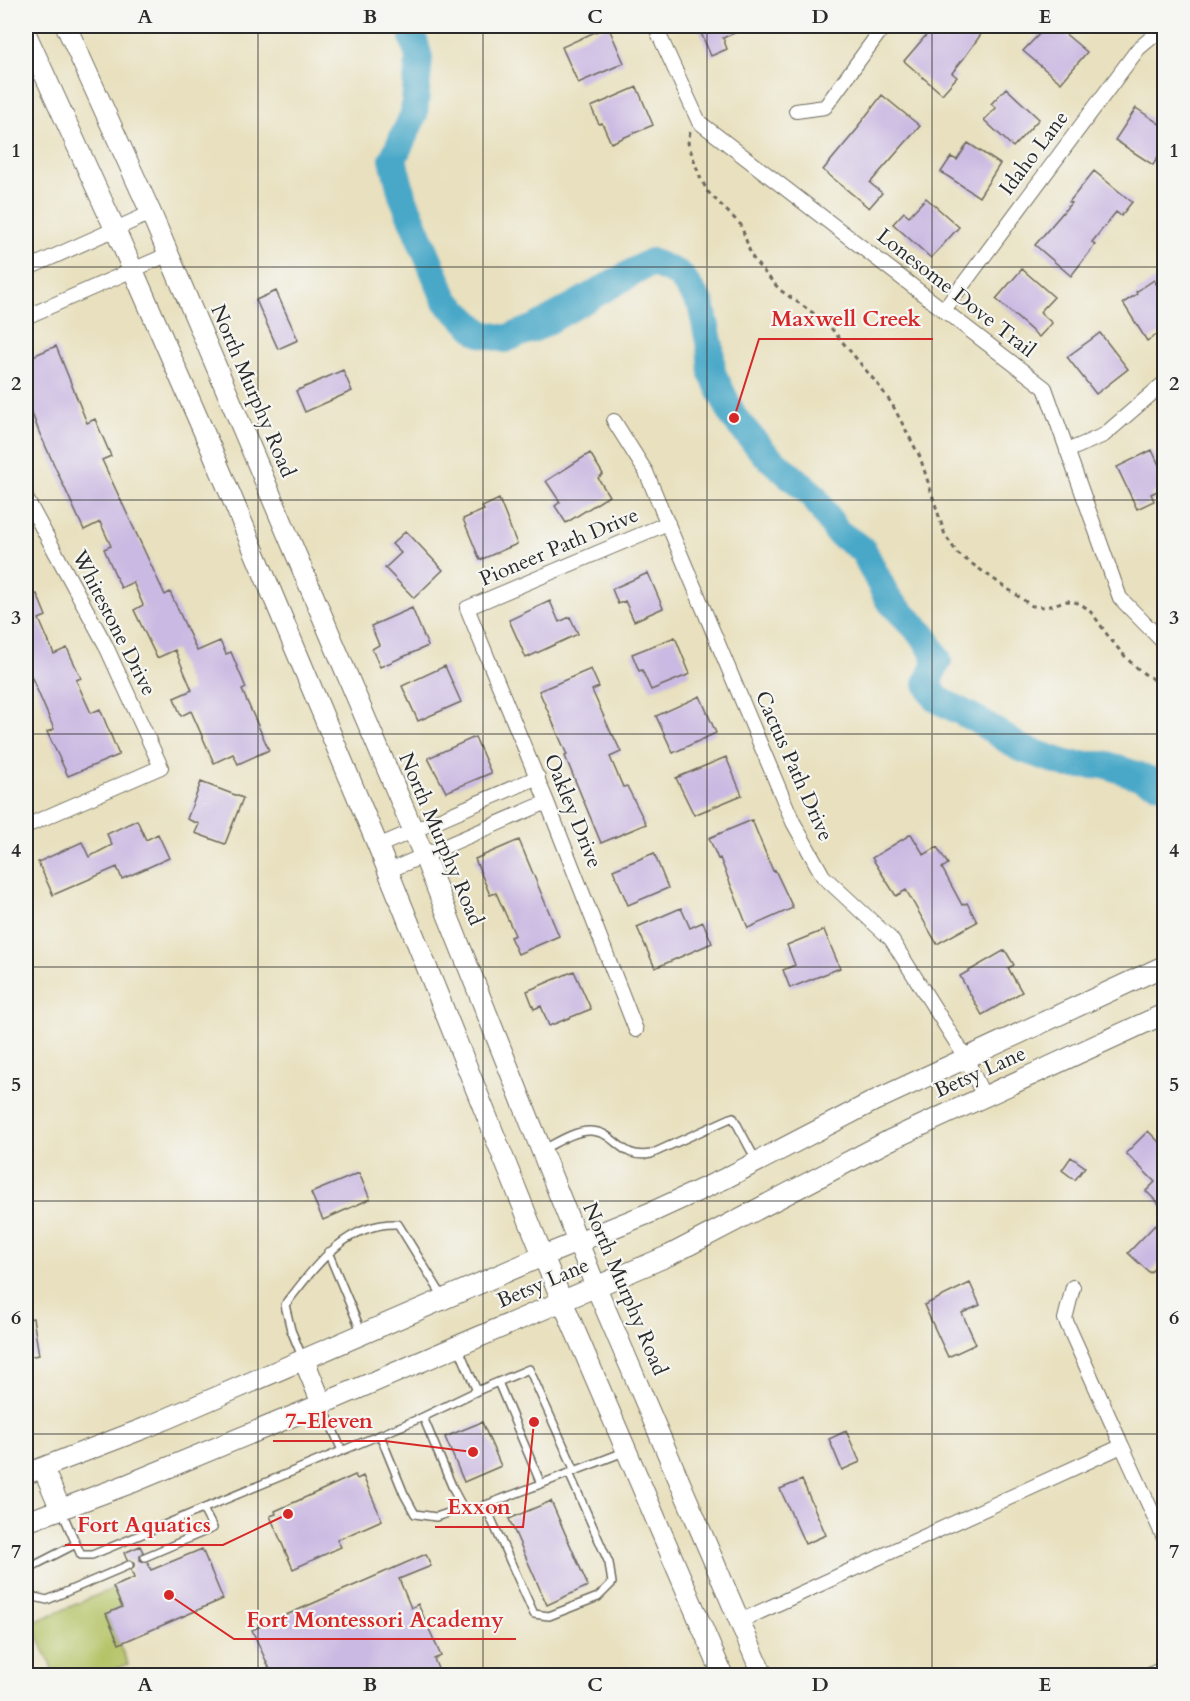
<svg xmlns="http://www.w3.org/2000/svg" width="1190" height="1701" font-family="Cardo,serif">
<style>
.green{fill:#b4c265;stroke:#707648;stroke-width:1.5}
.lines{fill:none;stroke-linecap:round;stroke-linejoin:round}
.river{stroke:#4aa8c8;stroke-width:28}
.building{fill:#cab9e2}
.lane-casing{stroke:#6d6a5e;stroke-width:10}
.street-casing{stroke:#6d6a5e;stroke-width:16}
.secondary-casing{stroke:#6d6a5e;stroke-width:22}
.path{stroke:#6d6a5e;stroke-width:3;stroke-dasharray:4.5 4.5;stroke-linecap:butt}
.lane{stroke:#fff;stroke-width:7}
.street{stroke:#fff;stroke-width:14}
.secondary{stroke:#fff;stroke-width:20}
.grid{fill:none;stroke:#2b2b2b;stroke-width:1.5;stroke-opacity:0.55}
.labels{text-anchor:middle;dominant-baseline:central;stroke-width:4.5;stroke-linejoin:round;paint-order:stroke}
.street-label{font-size:21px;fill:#2b2b2b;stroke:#f6f6f2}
.leader{fill:none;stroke:#d62828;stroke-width:2}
.callout-dot{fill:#d62828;stroke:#f6f6f2;stroke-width:2}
.callout-label{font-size:22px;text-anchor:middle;font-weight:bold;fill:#d62828;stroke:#f6f6f2;stroke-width:4.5;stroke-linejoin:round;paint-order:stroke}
.neatline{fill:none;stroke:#2b2b2b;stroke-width:2}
.grid-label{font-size:20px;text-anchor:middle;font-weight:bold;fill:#2b2b2b}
</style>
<rect width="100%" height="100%" fill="#f6f6f2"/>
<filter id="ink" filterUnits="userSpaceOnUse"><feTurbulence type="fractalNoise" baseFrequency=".0167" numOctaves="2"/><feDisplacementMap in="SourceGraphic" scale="12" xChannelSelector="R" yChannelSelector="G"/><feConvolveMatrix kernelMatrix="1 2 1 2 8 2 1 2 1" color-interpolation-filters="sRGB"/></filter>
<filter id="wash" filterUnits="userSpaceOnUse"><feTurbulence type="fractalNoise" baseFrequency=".008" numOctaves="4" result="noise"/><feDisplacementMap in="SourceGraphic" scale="24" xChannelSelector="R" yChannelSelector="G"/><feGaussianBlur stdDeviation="1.35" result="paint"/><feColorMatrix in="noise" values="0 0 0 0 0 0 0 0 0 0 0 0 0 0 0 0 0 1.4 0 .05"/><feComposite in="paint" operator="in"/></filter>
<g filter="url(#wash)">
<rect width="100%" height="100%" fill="#e8e0be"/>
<path class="green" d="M114 1588 122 1607 106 1615 128 1664 101 1675H55L32 1623Z"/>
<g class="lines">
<path class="river" d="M410 26 419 58 414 114 393 159 402 195 446 301 480 333 505 339 537 327 651 262 679 274 701 304 710 346 712 373 734 418 765 454 813 495 837 532 863 550 888 599 924 636 938 660 927 683 937 699 979 721 1020 748 1069 765H1107L1164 785"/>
</g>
<g id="blocks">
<path class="building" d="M608 26 624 63 578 83 562 47Z
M698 26H750L723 38 727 49 711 56Z
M934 26H987L964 58 952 73 957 77 942 94 904 61Z
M1047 26H1056L1087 52 1061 83 1023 51Z
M637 87 653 125 611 143 602 123 599 124 591 107Z
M1006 88 1039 119 1013 147 984 120 996 108 991 104Z
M882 95 920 126 870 183 882 193 869 208 823 170 859 127 858 126Z
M1136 108 1164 127V147L1153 165 1115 140Z
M968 143 1000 164 979 197 941 172 951 157 957 160Z
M1094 171 1132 202 1121 216 1116 212 1092 242 1095 245 1071 276 1035 245 1071 203 1069 202Z
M926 198 959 227 931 258 893 224 904 212 909 216Z
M1022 269 1054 297 1040 312 1052 323 1039 337 996 299Z
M1154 280 1164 296V330L1147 341 1123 303 1137 294 1136 292Z
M276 291 298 340 278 349 256 300Z
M1100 333 1128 369 1096 394 1067 357Z
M56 346 87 423 95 419 111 456 102 460 165 595 170 592 197 651 220 641 226 654 231 652 246 688 242 690 269 750 238 764 233 754 214 763 191 711 181 716 174 698 192 690 175 650 157 658 134 610 143 605 133 582 121 588 104 549 111 546 100 522 84 530 39 432 26 397V359Z
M343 370 352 391 305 412 296 391Z
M1152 450 1164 476V488L1151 494 1154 501 1137 509 1117 467Z
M590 453 603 474 598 478 609 496 566 523 555 506 560 502 546 481Z
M499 499 517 544 480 560 463 519 484 510 482 507Z
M406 531 443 570 414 598 385 568 401 553 392 544Z
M648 573 663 608 634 621 625 601 618 604 612 589Z
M26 589 29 597 37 594 46 616 39 619 54 654 67 648 81 678 76 680 91 713 100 709 119 755 68 776 47 732 54 729 26 664Z
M550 601 559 622 570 617 578 634 526 658 509 620Z
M412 608 428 646 380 667 372 649 379 645 371 626Z
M675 637 690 674 651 690 642 670 639 671 632 654Z
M445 666 461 702 418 721 402 686Z
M591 669 599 687 592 690 612 735H613L621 752 610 757 623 787 627 786 646 824 601 843 565 756 567 755 539 691Z
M700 696 716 733 673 753 656 716Z
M475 737 491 773 446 792 428 758Z
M726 757 742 795 694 815 676 778Z
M201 782 243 798 225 844 195 833 199 824 187 819Z
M137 820 146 840 158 834 169 858 122 879 117 867 53 895 38 862 82 842 89 857 112 845 107 834Z
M752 820 773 871 775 870 793 908 748 928 720 858 718 859 709 838Z
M911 834 924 855 937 847 948 864 942 868 962 905 967 903 977 922 937 944 906 890 896 896 872 858Z
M519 840 559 936 518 954 510 937 515 935 496 893 490 895 475 859Z
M654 853 668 888 628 905 613 870Z
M681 908 690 928 703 922 712 943 655 968 637 927Z
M824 930 840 968 790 988 783 970 795 965 787 945Z
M1005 950 1014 965 1008 968 1022 992 982 1015 960 976Z
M574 971 591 1009 549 1026 541 1006 534 1009 527 991Z
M1148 1131 1164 1147V1209L1146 1191 1155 1182 1126 1153Z
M1071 1157 1085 1167 1075 1180 1062 1170Z
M359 1173 370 1199 323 1220 311 1193Z
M1155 1225 1164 1234V1258L1150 1273 1128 1253Z
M970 1283 980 1305 962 1313 976 1344 948 1357 924 1305Z
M33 1318 39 1355 26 1357V1319Z
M482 1422 501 1466 464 1482 445 1437Z
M846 1431 860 1462 842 1470 829 1439Z
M355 1475 357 1479 363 1476 382 1520 337 1540 341 1547 293 1569 270 1516 276 1514 275 1511Z
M802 1480 826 1535 805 1544 780 1489Z
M551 1501 588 1586 547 1605 509 1519Z
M140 1546 143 1552 140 1556V1560L144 1562H147L151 1570 202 1549 223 1599 119 1644 106 1614 122 1607 113 1587 134 1578 131 1570 134 1566V1562L127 1560 124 1553Z
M426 1554 431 1566 399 1579 411 1608 418 1604 441 1656 434 1659 441 1676H273L252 1630Z"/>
</g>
</g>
<g filter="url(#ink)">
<use href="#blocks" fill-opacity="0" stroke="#6d6a5e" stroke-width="1.5"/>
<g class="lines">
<defs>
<path id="lane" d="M542 1150C556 1143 575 1130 591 1131 617 1132 619 1160 651 1154L733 1117 756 1160
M328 1252 362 1333
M459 1349 477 1391 423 1417 454 1491 463 1508 473 1510 624 1452
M303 1359 291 1330 285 1305C314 1268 345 1222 398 1224L443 1297
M498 1382 529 1369 575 1471
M477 1391 498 1382 541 1484
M323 1406 342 1451
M380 1435 404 1494 415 1514 436 1517 463 1508
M485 1505 534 1614 549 1616 598 1597 612 1583 609 1563 569 1473
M62 1512 81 1555H92L423 1417
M76 1544 31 1567 27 1578 30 1596 47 1600 129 1565
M145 1557 213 1528 203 1509"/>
<path id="street" d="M655 26 699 122 1045 388 1120 598 1164 643
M796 111 825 107 884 26
M26 269 151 213
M944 310 1138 49 1164 27
M26 317 169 254
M614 421 646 472 793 822 823 876 891 939 966 1058 984 1097
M1067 451 1104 435 1164 383
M26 498 105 644 161 767 26 826
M378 846 538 777
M388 871 547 802
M636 1030 547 802 467 608 668 523
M1073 1287 1065 1319 1122 1446
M740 1621 1122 1446 1164 1538
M1148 1676 1164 1668"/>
<path id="secondary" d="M66 26 151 213 424 856 596 1287 763 1676
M26 34 115 229 213 453 378 846 543 1256 723 1676
M304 1360 322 1404
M43 1468 61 1510
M26 1474 145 1428 543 1256 652 1212 726 1178 874 1101 1164 966
M26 1522 131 1483 322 1404 670 1255 890 1140 1164 1014"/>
</defs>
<use href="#lane" class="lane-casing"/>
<use href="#street" class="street-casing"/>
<use href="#secondary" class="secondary-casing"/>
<path class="path" d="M690 132 688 143 700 177 708 192 741 225 751 255 757 264 780 290 826 322 879 386 892 404 920 457 945 535 958 554 1032 606C1036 606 1041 607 1046 607 1053 606 1061 601 1068 601 1088 602 1096 619 1106 633 1120 652 1141 677 1164 684"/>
<use href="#lane" class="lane"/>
<use href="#street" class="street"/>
<use href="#secondary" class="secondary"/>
</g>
</g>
<path class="grid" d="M258 26V1676M483 26V1676M707 26V1676M932 26V1676M26 267H1164M26 500H1164M26 734H1164M26 967H1164M26 1201H1164M26 1434H1164"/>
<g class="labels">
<g class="street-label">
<text transform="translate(1034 153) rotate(-53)">Idaho Lane</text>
<text transform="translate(956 293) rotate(38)">Lonesome Dove Trail</text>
<text transform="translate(253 391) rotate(67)">North Murphy Road</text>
<text transform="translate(559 547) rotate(-23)">Pioneer Path Drive</text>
<text transform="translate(114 623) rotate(63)">Whitestone Drive</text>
<text transform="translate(794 766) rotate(66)">Cactus Path Drive</text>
<text transform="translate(573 811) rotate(68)">Oakley Drive</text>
<text transform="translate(441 839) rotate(67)">North Murphy Road</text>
<text transform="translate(980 1072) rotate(-24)">Betsy Lane</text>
<text transform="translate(543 1283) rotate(-23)">Betsy Lane</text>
<text transform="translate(625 1289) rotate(67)">North Murphy Road</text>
</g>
</g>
<path class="leader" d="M734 418L759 339H933M473 1452L385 1441H273M534 1422L523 1527H435M288 1514L223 1545H65M169 1595L234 1639H516"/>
<g class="callout-dot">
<circle cx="734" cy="418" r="6"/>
<circle cx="473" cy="1452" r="6"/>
<circle cx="534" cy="1422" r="6"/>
<circle cx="288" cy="1514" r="6"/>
<circle cx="169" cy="1595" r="6"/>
</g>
<g class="callout-label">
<text x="846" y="326">Maxwell Creek</text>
<text x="329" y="1428">7-Eleven</text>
<text x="479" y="1514">Exxon</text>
<text x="144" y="1532">Fort Aquatics</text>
<text x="375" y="1627">Fort Montessori Academy</text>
</g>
<rect width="1190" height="1701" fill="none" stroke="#f6f6f2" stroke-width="66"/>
<rect x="33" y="33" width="1124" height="1635" class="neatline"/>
<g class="grid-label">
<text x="145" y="23">A</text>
<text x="370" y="23">B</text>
<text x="595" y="23">C</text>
<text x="820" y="23">D</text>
<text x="1045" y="23">E</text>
<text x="16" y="157">1</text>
<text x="1174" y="157">1</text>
<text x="16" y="390">2</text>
<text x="1174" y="390">2</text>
<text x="16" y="624">3</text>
<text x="1174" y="624">3</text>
<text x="16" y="857">4</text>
<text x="1174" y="857">4</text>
<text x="16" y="1091">5</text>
<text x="1174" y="1091">5</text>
<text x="16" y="1324">6</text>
<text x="1174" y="1324">6</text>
<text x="16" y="1558">7</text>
<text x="1174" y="1558">7</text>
<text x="145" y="1691">A</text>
<text x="370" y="1691">B</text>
<text x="595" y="1691">C</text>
<text x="820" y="1691">D</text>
<text x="1045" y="1691">E</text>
</g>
</svg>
